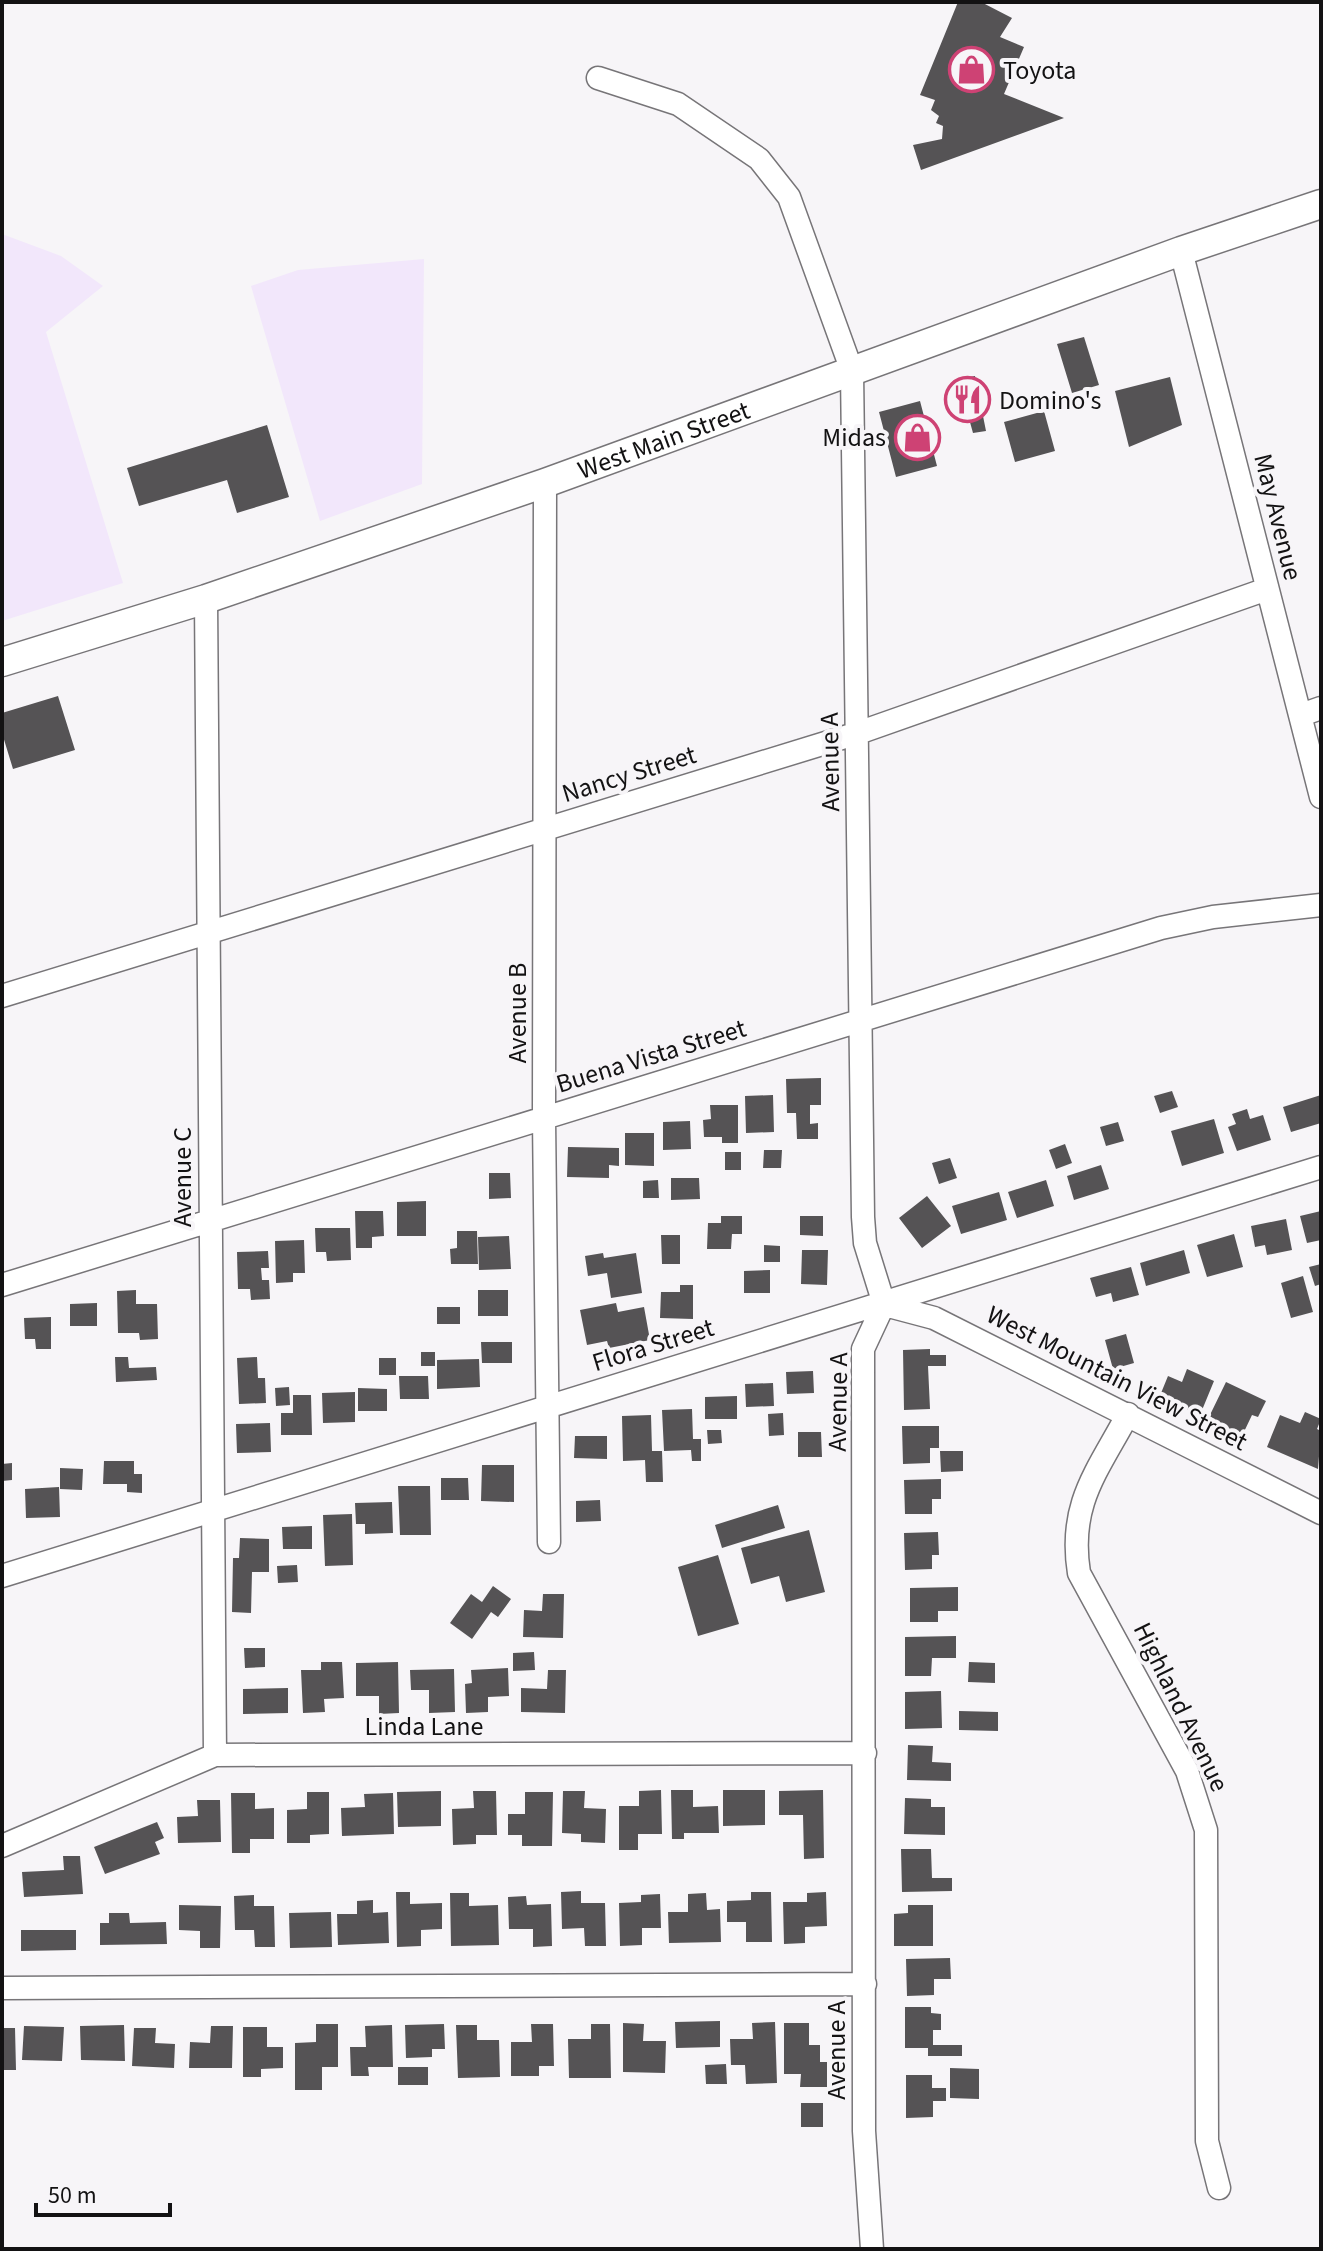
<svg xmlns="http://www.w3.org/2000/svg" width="1323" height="2251" font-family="'Source Sans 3',sans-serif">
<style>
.industrial{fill:#f2e7fb}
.building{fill:#555355}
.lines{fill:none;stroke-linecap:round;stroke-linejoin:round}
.minor-casing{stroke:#777578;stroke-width:25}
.major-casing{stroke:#777578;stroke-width:31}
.minor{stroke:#fff;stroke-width:22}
.major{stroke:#fff;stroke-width:28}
.labels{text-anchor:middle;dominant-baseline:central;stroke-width:8;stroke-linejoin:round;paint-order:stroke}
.poi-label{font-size:26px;fill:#131213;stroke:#f7f5f8;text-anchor:start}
.street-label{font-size:26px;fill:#131213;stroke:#f7f5f8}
</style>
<rect width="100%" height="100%" fill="#f7f5f8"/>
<path class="industrial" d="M2 234 61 256 103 286 46 332 123 583 2 621Z
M424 259 422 484 320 521 251 286 298 270Z"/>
<path class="building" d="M958 2H981L1012 18 1000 37 1024 47 1004 94 1064 118 921 170 913 145 942 139 943 126 936 123 939 116 931 110 935 100 920 95Z
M1084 337 1099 385 1072 393 1057 344Z
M975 376 986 431 973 433 958 379Z
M1170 377 1182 425 1129 447 1115 391Z
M920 401 937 466 896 477 879 412Z
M1044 411 1055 451 1015 462 1004 422Z
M267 425 289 497 237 513 227 480 139 506 127 468Z
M58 696 75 750 13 769 2 733V713Z
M821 1078V1105H810V1124L818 1123V1139H797L796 1113H787L786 1079Z
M1172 1091 1178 1107 1160 1113 1154 1096Z
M773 1095 774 1132 746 1133 745 1096Z
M1321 1095V1123L1291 1132 1283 1107Z
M710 1105H738V1143H722V1137H704L703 1120 711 1119Z
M1247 1109 1250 1119 1263 1115 1271 1140 1237 1151 1228 1127 1236 1124 1232 1114Z
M1214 1119 1224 1153 1182 1166 1171 1131Z
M690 1121 691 1149 663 1150V1122Z
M1118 1122 1124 1141 1106 1146 1100 1127Z
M625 1133H654V1166L625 1165Z
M1065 1144 1072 1163 1056 1169 1049 1150Z
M568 1147 619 1148V1166L609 1165V1178L567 1177Z
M764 1150H782L781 1168H763Z
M725 1152H741V1170H725Z
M950 1158 957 1178 939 1184 932 1163Z
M1101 1165 1109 1189 1074 1200 1067 1176Z
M489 1173H510L511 1198 489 1199Z
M671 1178H699L700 1199 671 1200Z
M658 1180 659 1198H643V1181Z
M1046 1180 1054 1206 1017 1218 1008 1192Z
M999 1192 1007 1220 961 1234 952 1206Z
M927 1196 951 1226 922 1248 899 1218Z
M426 1201V1236H397V1202Z
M355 1211H383L384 1236 372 1237V1248H356Z
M1321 1211V1240L1307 1243 1300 1216Z
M721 1216H742V1234H732L731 1249H707L708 1223H721Z
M800 1216H823V1236L800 1235Z
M1286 1219 1292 1250 1267 1255 1265 1245 1255 1247 1251 1226Z
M315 1228H350L351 1260 327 1261 326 1252H316Z
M457 1231H477L478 1264H451L450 1249 457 1248Z
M1234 1234 1243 1267 1207 1277 1197 1245Z
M661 1235H680V1264H662Z
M509 1236 511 1269 479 1270 478 1237Z
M304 1240 305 1273H293V1282L276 1283 275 1241Z
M764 1245 780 1246V1262H764Z
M802 1250H828L827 1285 801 1284Z
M1184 1250 1190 1273 1146 1286 1140 1263Z
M268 1251 269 1268H261L262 1280H269L270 1299 251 1300 250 1289H238L237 1252Z
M603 1253 604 1258 636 1253 642 1293 611 1298 607 1273 588 1276 585 1256Z
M1321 1264V1284L1315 1286 1309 1267Z
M1131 1267 1139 1295 1113 1302 1111 1293 1096 1297 1090 1278Z
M770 1270V1293H744V1271Z
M1303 1276 1313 1312 1291 1318 1281 1283Z
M680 1285H693V1319L660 1318 661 1292H680Z
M136 1290V1304H157L158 1339 140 1340 139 1333H118L117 1291Z
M478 1290H508V1316H478Z
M97 1303V1326H70V1304Z
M616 1303 618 1312 644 1307 650 1340 609 1348 607 1341 587 1345 580 1310Z
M437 1307H460V1324H437Z
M51 1317V1349H36L35 1339H25L24 1318Z
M1126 1334 1134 1363 1113 1369 1105 1340Z
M481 1342H512V1363H482Z
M930 1349V1355H946V1366H928L930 1409 904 1410 903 1350Z
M421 1352H435V1366H421Z
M115 1357H128L129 1368 156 1367 157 1380 116 1382Z
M257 1357 258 1378H265L266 1403 239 1404 237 1358Z
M379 1358H396V1375H379Z
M479 1359 480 1387 437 1389V1360Z
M1187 1369 1214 1381 1200 1415 1159 1398 1168 1376 1182 1382Z
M813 1371 814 1393 787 1394 786 1372Z
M399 1376H428L429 1399H400Z
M1226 1382 1266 1401 1258 1417 1252 1415 1242 1436 1208 1419Z
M773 1383 774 1406 746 1407 745 1384Z
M289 1387 290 1405 276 1406 275 1388Z
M358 1388 387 1389V1411H358Z
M355 1392V1422L323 1423 322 1393Z
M293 1395H311L312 1435H281V1413H293Z
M737 1396V1419H705V1397Z
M692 1409 693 1439H701V1461H692L691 1450 664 1451 662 1410Z
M1305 1412 1321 1419 1317 1429 1321 1431 1318 1469 1267 1447 1280 1415 1300 1423Z
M783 1413 784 1435 769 1436 768 1414Z
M651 1415 652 1451H662L663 1482H646L645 1460 623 1461 622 1416Z
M270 1423 271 1452 237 1453 236 1424Z
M902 1426H939V1448H930V1463L903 1464Z
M707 1430H721L722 1443 708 1444Z
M798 1432H821L822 1457H798Z
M575 1436H607V1459L574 1458Z
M940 1451H963V1471L941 1472Z
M104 1461H134V1474H142V1493L127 1492V1484H103Z
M12 1463V1480L2 1481V1464Z
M482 1465H514V1502L481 1501Z
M60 1468 83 1469 82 1490 60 1489Z
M441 1478H468L469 1500H441Z
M941 1479V1499H932V1514H905L904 1480Z
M398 1486H430L431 1535H400Z
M59 1487 60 1517 26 1518 25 1489Z
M600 1500 601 1521 576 1522V1501Z
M392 1502 393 1533 365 1534V1524H356L355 1503Z
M778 1505 785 1528 722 1548 715 1525Z
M352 1514 353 1565 325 1566 323 1515Z
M312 1526V1549H283L282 1527Z
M809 1530 825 1592 786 1602 779 1576 751 1584 741 1548Z
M938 1532 939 1555H932V1569L905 1570 904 1533Z
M240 1538 269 1539V1572H252L251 1613 232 1612 233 1558H239Z
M718 1555 739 1624 698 1636 678 1567Z
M297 1565 298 1582 278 1583 277 1566Z
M493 1586 511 1599 498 1617 491 1612 472 1639 450 1623 471 1594 482 1602Z
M958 1587V1611H938V1622H910V1588Z
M543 1594H564L563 1638 523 1637 524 1610 542 1611Z
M956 1636V1658H932L931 1676H905V1637Z
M244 1648H265V1667L245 1668Z
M534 1652 535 1670 513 1671V1653Z
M321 1662H342L344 1698 324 1699 325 1712 303 1713 301 1670H321Z
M398 1662 399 1713 379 1714V1696H356V1663Z
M969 1662 995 1663V1683L968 1682Z
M508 1668 509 1696 488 1697V1712L466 1713 465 1684 472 1683 471 1670Z
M454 1669 455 1712 429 1713V1690H411L410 1670Z
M548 1670H566L565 1713 521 1712V1688L547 1689Z
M288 1688V1713L243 1714V1689Z
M941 1691 942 1728 905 1729V1692Z
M959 1711 998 1712V1731L959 1730Z
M908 1745 933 1746 932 1762 951 1763V1781L907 1780Z
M661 1790 662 1834H638V1850H619V1806H639V1791Z
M671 1790H693V1807L718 1806 719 1833H684V1839H672Z
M723 1790H765V1825L723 1826Z
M823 1790 824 1858 804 1859 803 1815H779V1791Z
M441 1791V1826L398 1827 397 1792Z
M473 1791H496L497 1835H476V1844L453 1845 452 1809 474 1808Z
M563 1791H585L584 1808 606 1809 605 1843 581 1842V1834L562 1833Z
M307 1792H329V1834L310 1835V1843H287V1810L307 1809Z
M525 1792H553L552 1846H522V1835H508V1814H525Z
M231 1793H255V1809L274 1808V1839H250V1853H232Z
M393 1793 394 1834 342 1836 341 1808 365 1807 364 1794Z
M905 1798 931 1799V1807H945V1835L904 1834Z
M197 1800H220L221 1842 178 1843 177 1817 198 1816Z
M157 1822 164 1838 155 1842 160 1854 105 1874 94 1847Z
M901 1849H931L932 1878H952V1891L902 1892Z
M63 1856H80L83 1894 24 1897 22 1872 64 1870Z
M581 1891V1903H605L606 1946H585L584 1928 562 1929 561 1892Z
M396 1892H410V1904L442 1903V1929L421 1930V1946L397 1947Z
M751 1892H771L772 1942H746V1922H727V1901L751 1900Z
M826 1892 827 1926 805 1927V1943L784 1944 783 1902H807V1893Z
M450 1893H469V1906L498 1905 499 1945 451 1946Z
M706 1893 707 1910 720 1909 721 1942 669 1943 668 1912H688V1894Z
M660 1894 661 1928H642V1945L620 1946 619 1903 641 1902V1895Z
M254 1895V1906H274L275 1947H255L254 1930H235L234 1896Z
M526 1896 527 1905 551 1904 552 1946 533 1947V1929H509L508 1897Z
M373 1900V1913L388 1912 389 1943 338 1945 337 1914H357V1901Z
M179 1905 221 1906 220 1948H200V1931L179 1930Z
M908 1905H933V1946H894V1914L908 1913Z
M331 1912 332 1947 290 1948 289 1913Z
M109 1913H129L130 1923 166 1922 167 1944 100 1945V1923H109Z
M21 1930H76V1950L21 1951Z
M950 1958 951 1979H934V1995L907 1996 906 1959Z
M905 2007H931V2013L941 2014V2030H933V2045H962V2056H928V2048H905Z
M720 2021V2047L676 2048 675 2022Z
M775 2022 777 2083 746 2084 745 2065H731L730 2039H753L752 2023Z
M623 2023 644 2024 643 2041H666L665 2073 623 2072Z
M784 2023H809V2045H820V2062H827V2087H800L801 2074H784Z
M316 2024H338V2067H322V2090H295V2043L316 2042Z
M444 2024 445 2049H432V2057L406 2058 405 2025Z
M531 2024H553L554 2066H539V2076H511V2042H532Z
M591 2024H610L611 2078H569L568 2039H591Z
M124 2025 125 2061 81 2060 80 2026Z
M392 2025 393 2067H368L369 2076H351L350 2047H366L365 2026Z
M456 2025H477V2040H499L500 2077 458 2078Z
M24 2026 64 2027 62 2061 22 2060Z
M211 2026H233L232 2068H189L190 2042 210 2043Z
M243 2027H267V2047H283V2068L261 2069V2077H243Z
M2 2028H15L16 2070H2Z
M134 2028H156L155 2043 175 2044 174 2068 132 2066Z
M726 2064 727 2084H706L705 2065Z
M398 2067H428V2085H398Z
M950 2068 979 2069V2099L950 2098Z
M906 2075H932V2088H946V2101H933V2117L906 2118Z
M801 2103H823V2127H801Z"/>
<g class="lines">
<defs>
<path id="minor" d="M598 78 678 104 759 159 789 197 852 371 863 1217 865 1243 884 1304 863 1349 864 2131 872 2249
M1181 251 1321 797
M545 483 544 1119 549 1542
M206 599 215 1755
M1301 715 1321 708
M2 996 858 733 1267 589
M2 1285 1161 928 1213 917 1321 905
M885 1305 934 1318 1321 1513
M1128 1414C1097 1472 1068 1504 1079 1573L1187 1771 1206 1830 1207 2141 1219 2188
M2 1576 1321 1167
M2 1846 215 1755 865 1753
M2 1988 865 1984"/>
<g id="major">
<path id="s1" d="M2 662 206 599 545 483 1181 251 1321 204"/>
</g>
</defs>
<use href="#minor" class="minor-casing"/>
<use href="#major" class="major-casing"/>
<use href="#minor" class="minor"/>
<use href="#major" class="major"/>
</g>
<defs>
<symbol id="shop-ring" viewBox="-11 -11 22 22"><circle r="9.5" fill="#f7f5f8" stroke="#ce4274" stroke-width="1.5"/><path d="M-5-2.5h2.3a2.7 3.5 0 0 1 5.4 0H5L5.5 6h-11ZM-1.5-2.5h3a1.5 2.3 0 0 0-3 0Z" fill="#ce4274"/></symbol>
<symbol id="restaurant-ring" viewBox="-11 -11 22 22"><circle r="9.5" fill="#f7f5f8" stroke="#ce4274" stroke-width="1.5"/><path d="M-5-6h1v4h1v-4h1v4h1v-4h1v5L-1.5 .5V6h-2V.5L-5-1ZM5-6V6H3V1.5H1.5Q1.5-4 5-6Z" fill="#ce4274"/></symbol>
</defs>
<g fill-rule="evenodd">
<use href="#shop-ring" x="946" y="44" width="51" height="51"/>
<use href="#restaurant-ring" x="942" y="374" width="51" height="51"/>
<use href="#shop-ring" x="892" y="412" width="51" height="51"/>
</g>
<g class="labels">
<g class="poi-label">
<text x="1003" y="70">Toyota</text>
<text x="999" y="400">Domino's</text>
<text x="886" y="437" text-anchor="end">Midas</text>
</g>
<g class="street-label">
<text stroke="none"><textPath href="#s1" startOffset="698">West Main Street</textPath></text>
<text transform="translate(1278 517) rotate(76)">May Avenue</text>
<text transform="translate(830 762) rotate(-91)">Avenue A</text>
<text transform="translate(629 774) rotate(-17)">Nancy Street</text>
<text transform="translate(517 1013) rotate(-90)">Avenue B</text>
<text transform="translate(651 1056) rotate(-17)">Buena Vista Street</text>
<text transform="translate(182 1177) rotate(-90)">Avenue C</text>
<text transform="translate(653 1345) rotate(-17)">Flora Street</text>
<text transform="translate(1117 1378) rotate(27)">West Mountain View Street</text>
<text transform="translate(838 1402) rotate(-89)">Avenue A</text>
<text transform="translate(1181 1707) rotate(64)">Highland Avenue</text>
<text x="424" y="1726">Linda Lane</text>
<text transform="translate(836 2050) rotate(-90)">Avenue A</text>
</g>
</g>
<rect width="1323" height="2251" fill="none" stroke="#131213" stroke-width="8"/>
<path d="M36 2203v12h134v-12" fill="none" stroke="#131213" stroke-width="4"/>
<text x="48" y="2203" font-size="24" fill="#131213" stroke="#f7f5f8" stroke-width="6" paint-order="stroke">50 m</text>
</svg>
